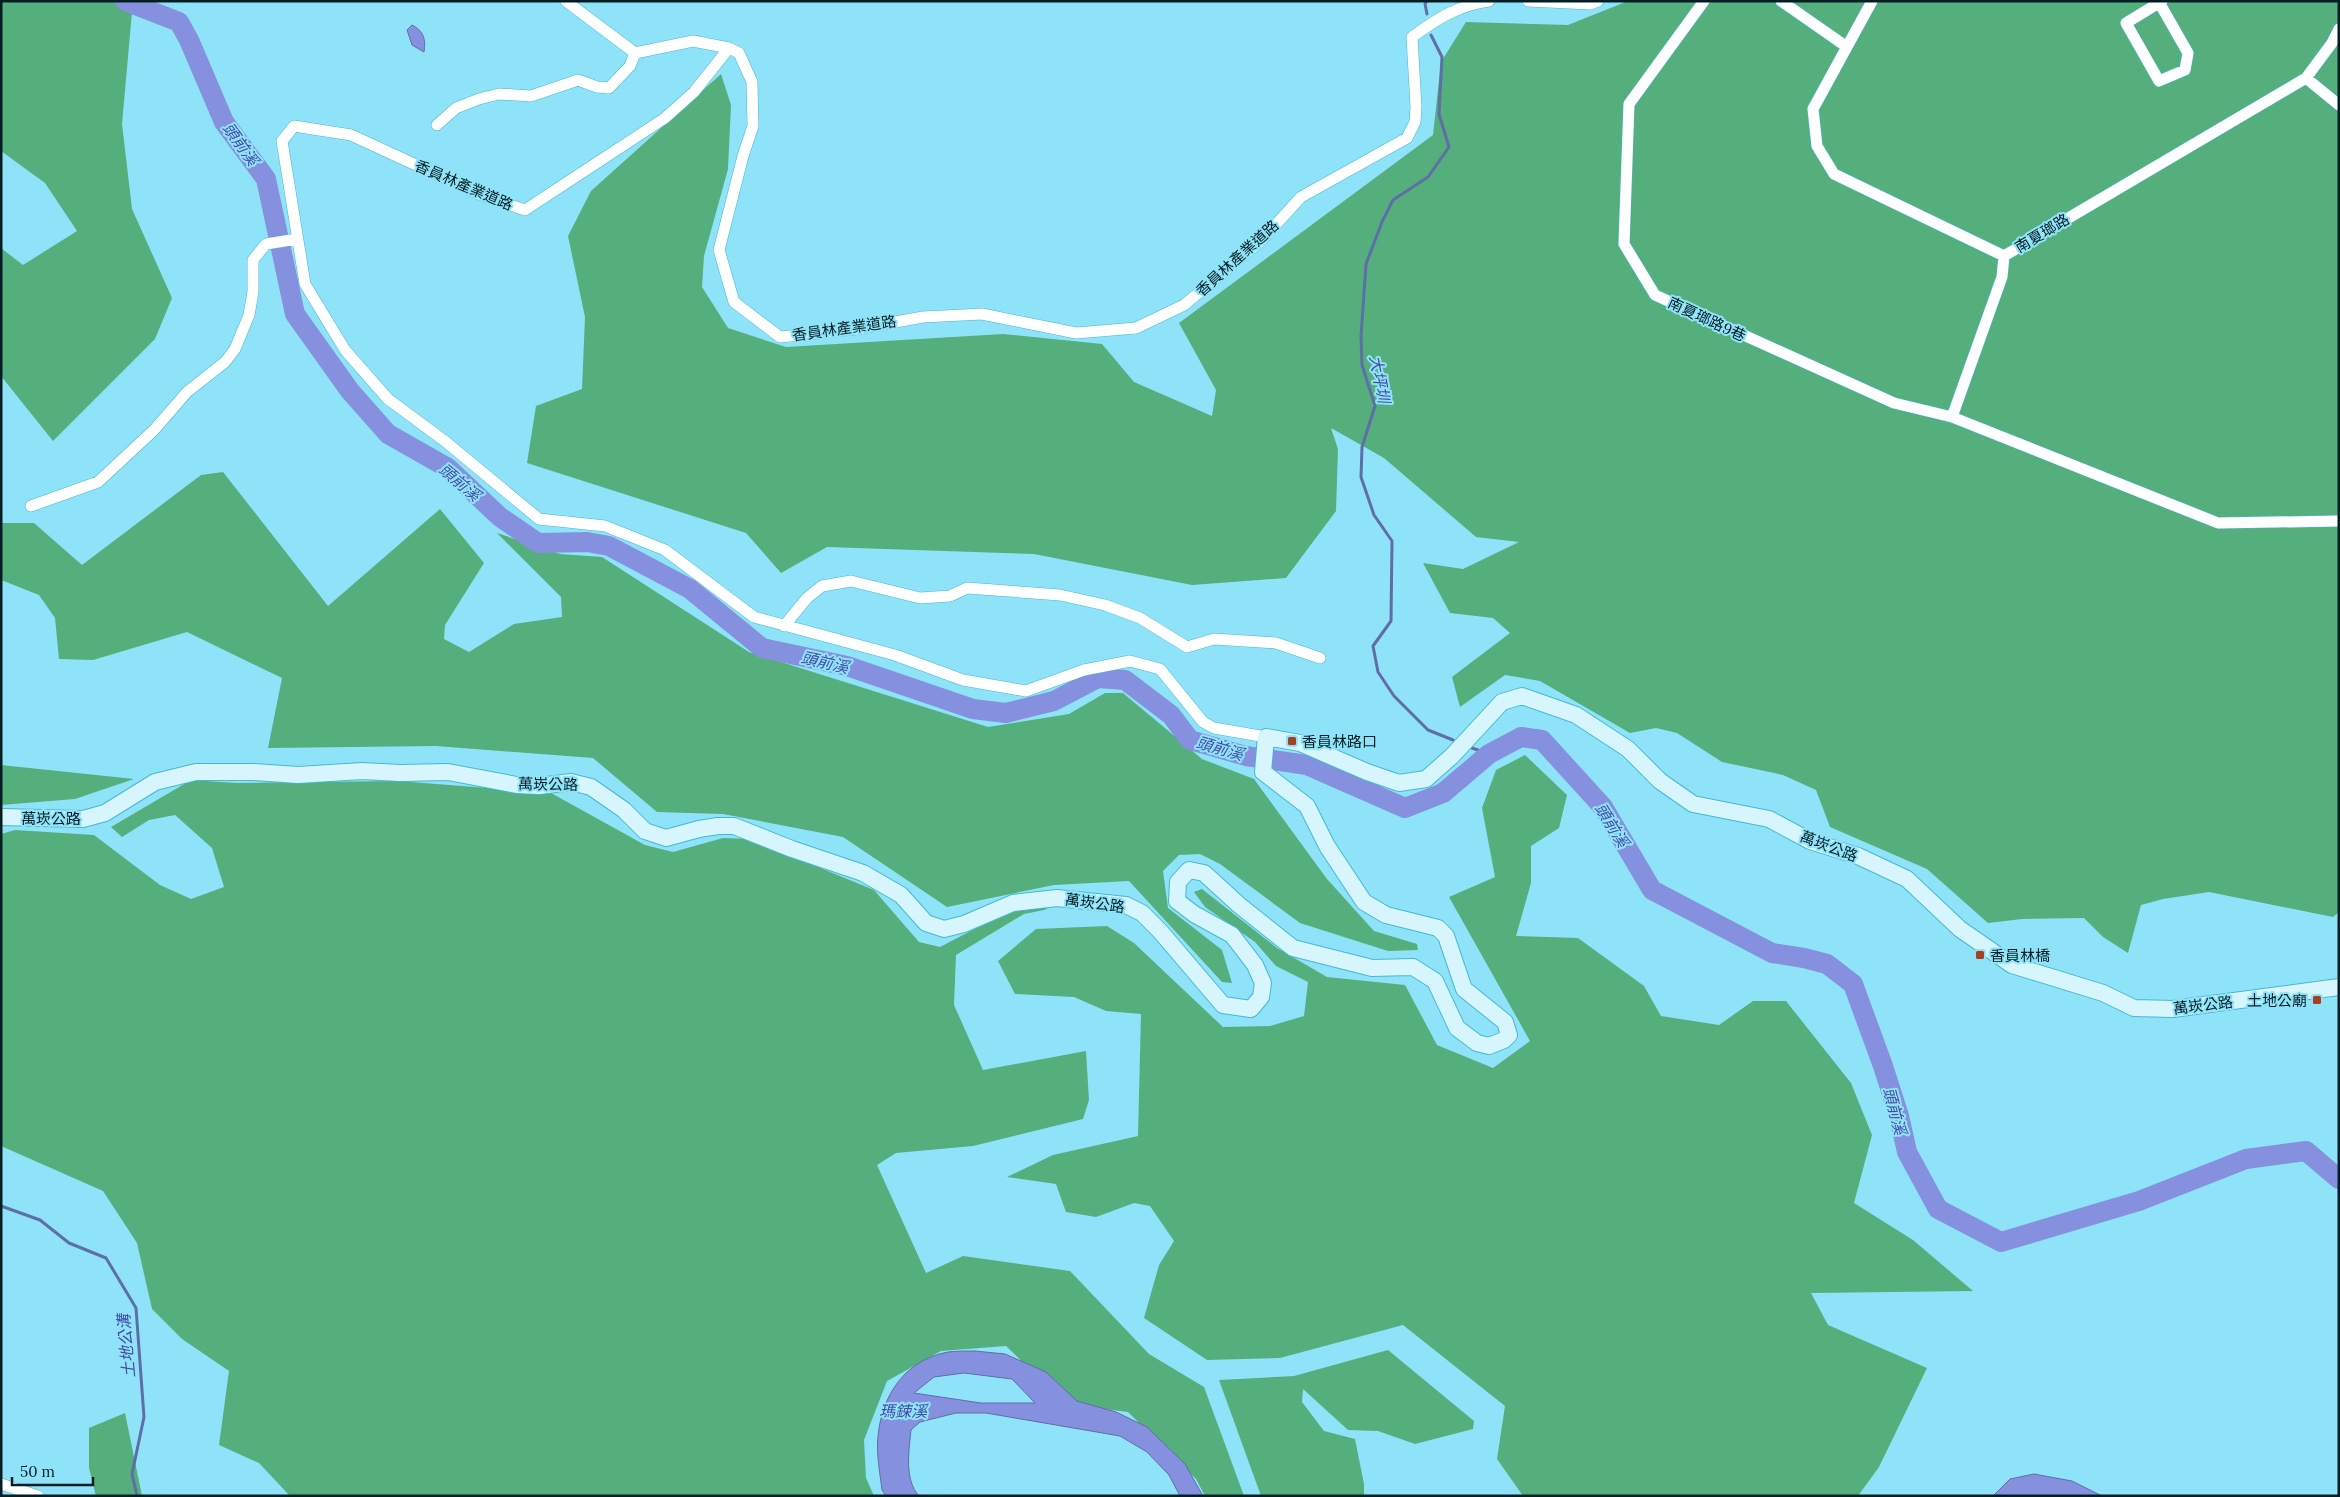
<svg xmlns="http://www.w3.org/2000/svg" width="2340" height="1497" font-family="Lora,'Noto Sans TC',serif">
<style>
.forest{fill:#54af7c}
.water{fill:#8590de;stroke:#5f6ea6;fill-rule:evenodd}
.lines{fill:none;stroke-linecap:round;stroke-linejoin:round}
.stream{stroke:#5f6ea6;stroke-width:3}
.river{stroke:#8590de;stroke-width:20}
.street-casing{stroke:#46b8d3;stroke-width:12}
.secondary-casing{stroke:#46b8d3;stroke-width:18}
.street{stroke:#fff;stroke-width:11}
.secondary{stroke:#d6f5fd;stroke-width:16}
.poi-dot{fill:#a73f20;stroke:#8fe3f9;stroke-width:2}
.labels{text-anchor:middle;dominant-baseline:central;stroke-width:4;stroke-linejoin:round;paint-order:stroke}
.street-label{font-size:15px;fill:#051e24;stroke:#8fe3f9}
.poi-label{font-size:15px;fill:#051e24;stroke:#8fe3f9;text-anchor:start}
.water-label{font-size:16px;font-style:italic;fill:#454aa7;stroke:#8fe3f9}
</style>
<rect width="100%" height="100%" fill="#8fe3f9"/>
<path class="forest" d="M1 1H133L122 124 132 209 172 298 155 339 53 441 1 376V248L23 265 77 231 45 183 1 151Z
M1628 1H2339V912L2333 917 2209 892 2163 899 2141 905 2128 953 2103 937 2084 918 2022 919 1988 923 1927 869 1830 827 1816 790 1783 775 1722 762 1677 733 1656 728 1630 733 1540 681 1505 675 1460 707 1452 677 1510 633 1493 618 1450 613 1423 563 1463 569 1519 542 1476 537 1384 458 1331 428 1338 449 1336 511 1286 578 1192 585 1034 554 827 547 781 573 746 533 527 463 536 406 582 389 585 317 568 236 591 191 721 74 731 105 728 169 704 256 702 287 728 328 786 347 1003 334 1102 344 1134 382 1212 416 1216 390 1179 323 1433 135 1441 62 1466 22 1568 25Z
M223 472 328 606 440 509 484 563 445 625 444 639 469 652 514 624 562 617 561 597 497 533 560 554 602 557 749 652 988 727 1069 714 1105 693H1123L1202 759 1254 779 1327 879 1374 931 1417 944 1418 950 1388 951 1300 923 1220 864 1200 854 1179 855 1163 871 1168 908 1222 950 1232 983 1222 982 1129 881 1054 885 947 907 843 837 723 814 657 812 593 758 436 746 268 748 282 678 187 632 93 660 59 659 55 618 39 595 1 580V523H34L82 565 201 475Z
M1525 755 1567 795 1559 828 1531 846V883L1516 936 1578 938 1644 986 1661 1016 1719 1025 1753 1001H1786L1851 1083 1872 1135 1854 1203 1913 1240 1973 1291 1811 1293 1828 1325 1927 1368 1879 1467 1858 1496H1523L1497 1459 1505 1406 1403 1325 1280 1358 1207 1360 1144 1318 1159 1265 1174 1241 1150 1206 1134 1203 1096 1217 1066 1212 1056 1184 1007 1177 1053 1155 1138 1136 1141 1014 1106 1011 1074 997 1015 994 998 961 1036 929 1107 926 1134 943 1223 1027 1270 1026 1304 1016 1308 982 1276 966 1255 942 1205 907 1194 892 1202 889 1277 948 1327 977 1405 985 1437 1045 1493 1068 1530 1041 1449 897 1495 877 1482 808 1496 770Z
M1 765 134 779 75 799 1 805Z
M191 780 237 783 398 781 551 793 645 845 673 852 723 838 750 839 874 890 919 942 940 947 1013 909 1047 906V909L1044 910 1024 914 956 955 954 1005 983 1070 1086 1051 1089 1100 1083 1119 973 1146 896 1153 877 1165 926 1273 963 1256 1070 1271 1149 1354 1204 1387 1244 1496H1205L1196 1479 1128 1412 1066 1404 1006 1346 941 1351 887 1381 864 1440 866 1478 874 1496H290L259 1463 219 1445 229 1371 182 1339 152 1309 137 1243 103 1191 1 1146V834L15 830 94 835 160 885 191 899 224 887 212 848 175 815 149 820 122 837 111 827Z
M1388 1350 1474 1421 1473 1429 1415 1444 1378 1431 1348 1430 1303 1389 1302 1402 1324 1431 1355 1439 1364 1484V1496H1261L1219 1380 1294 1376Z
M125 1413 142 1496H96L89 1468V1428Z"/>
<path class="water" d="M412 25C424 31 426 40 424 52L412 45 407 30Z
M975 1351 1005 1354 1046 1372 1077 1401 1116 1412 1147 1427 1185 1464 1203 1496H1180L1169 1475 1147 1452 1120 1436 986 1413H956L920 1422 911 1430C909 1450 904 1480 919 1496H886L882 1490C880 1473 876 1453 878 1436 882 1395 905 1360 948 1352 957 1351 966 1351 975 1351ZM964 1373 1012 1379 1035 1403H981L914 1393 934 1377Z
M2034 1474 2072 1481 2102 1496H1993L2010 1479Z"/>
<g class="lines">
<path class="stream" d="M1427 1 1425 4 1427 14
M1431 35 1442 57 1439 114 1449 147 1428 177 1393 200 1382 222 1366 264 1361 336 1362 365 1375 406 1362 447 1361 477 1374 515 1392 541 1391 621 1373 646 1378 672 1394 696 1428 730 1453 740
M1472 748 1489 754
M1 1206 40 1220 69 1243 106 1258 136 1308 144 1417 132 1474 137 1496"/>
<path class="river" d="M125 1 179 22 189 40 224 122 266 179 295 314 350 391 388 434 448 468 500 517 538 543 587 542 609 546 690 589 762 648 847 666 973 709 1006 713 1054 701 1098 678 1125 680 1171 715 1190 740 1246 756 1307 765 1405 808 1443 793 1489 754 1521 737 1542 740 1603 807 1652 890 1772 953 1804 958 1827 964 1853 984 1883 1066 1899 1116 1907 1152 1938 1209 2001 1242 2139 1201 2246 1159 2306 1151 2339 1179"/>
<defs>
<path id="street" d="M566 1 635 53 693 41 729 48
M1528 1 1590 4 1598 1
M1704 1 1629 104 1624 244 1655 295 1894 403 1952 417
M1781 1 1847 47
M1872 1 1813 109 1817 146 1834 174 2004 256 2306 78 2332 43 2339 29
M2160 4 2188 53 2185 70 2159 81 2126 23 2162 1
M2306 78 2339 105
M437 125 456 108 479 99 499 94 531 96 578 80 597 87 609 88 630 66 635 53
M2004 256 2002 277 1952 417 2218 523 2339 521
M31 506 98 482 154 430 187 392 225 362 235 349 249 315 253 292V260L266 244 297 239
M784 626 807 598 822 586 851 581 920 598 950 596 967 588 1060 595 1105 605 1140 618 1187 647 1214 639 1276 643 1320 658
M1266 737 1214 728 1203 722 1160 669 1130 661 1084 670 1026 691 963 680 895 655 754 617 665 550 605 526 539 519 446 442 388 399 345 350 305 284 282 141 294 126 351 135 481 195 525 210 665 118 694 92 729 48 739 53 752 82 753 126 743 156 719 250 734 302 780 337 857 329 923 317 982 314 1076 333 1136 328 1184 305 1262 240 1301 197 1407 138 1415 122 1416 107 1412 37C1437 19 1458 5 1489 1
M1 1484 38 1496"/>
<path id="secondary" d="M1 817 83 819 105 813 155 782 196 772H254L298 775 362 771 400 773 448 772 517 785 539 786 571 782 591 787 624 810 645 831 666 838 699 829 718 826H734L792 849 863 873 901 895 926 923 944 929 964 924 1013 903 1057 898 1126 905 1142 913 1160 931 1223 1005 1251 1009 1261 997 1263 983 1255 965 1232 935 1194 914 1177 901 1178 882 1189 870 1204 873 1239 905 1293 948 1372 968 1413 967 1435 981 1457 1028 1477 1043 1489 1046 1504 1040 1509 1035 1505 1022 1464 989 1446 936 1438 928 1386 915 1364 902 1327 846 1307 806 1263 772 1266 737 1300 743 1367 772 1399 783 1426 779 1452 756 1502 702 1522 696 1576 715 1628 749 1660 781 1693 804 1769 819 1810 841 1858 856 1907 879 1960 929 2012 965 2103 993 2134 1008 2173 1009 2339 987"/>
</defs>
<use href="#street" class="street-casing"/>
<use href="#secondary" class="secondary-casing"/>
<use href="#street" class="street"/>
<use href="#secondary" class="secondary"/>
</g>
<g class="poi-dot">
<rect x="1287" y="736" width="10" height="10" rx="2.5"/>
<rect x="1975" y="950" width="10" height="10" rx="2.5"/>
<rect x="2312" y="995" width="10" height="10" rx="2.5"/>
</g>
<g class="labels">
<g class="street-label">
<text transform="translate(464 185) rotate(23)">香員林產業道路</text>
<text transform="translate(2042 233) rotate(-31)">南夏瑯路</text>
<text transform="translate(1237 258) rotate(-42)">香員林產業道路</text>
<text transform="translate(1707 319) rotate(25)">南夏瑯路9巷</text>
<text transform="translate(844 328) rotate(-8)">香員林產業道路</text>
<text transform="translate(548 784) rotate(1)">萬崁公路</text>
<text x="51" y="818">萬崁公路</text>
<text transform="translate(1829 846) rotate(21)">萬崁公路</text>
<text transform="translate(1095 903) rotate(8)">萬崁公路</text>
<text transform="translate(2203 1005) rotate(-7)">萬崁公路</text>
</g>
<g class="poi-label">
<text x="1302" y="741">香員林路口</text>
<text x="1990" y="955">香員林橋</text>
<text x="2307" y="1000" text-anchor="end">土地公廟</text>
</g>
<g class="water-label">
<text transform="translate(241 144) rotate(54)">頭前溪</text>
<text transform="translate(1380 379) rotate(79)">大坪圳</text>
<text transform="translate(460 482) rotate(40)">頭前溪</text>
<text transform="translate(825 662) rotate(13)">頭前溪</text>
<text transform="translate(1220 748) rotate(16)">頭前溪</text>
<text transform="translate(1612 825) rotate(58)">頭前溪</text>
<text transform="translate(1895 1111) rotate(75)">頭前溪</text>
<text transform="translate(126 1346) rotate(-95)">土地公溝</text>
<text x="903" y="1411">瑪鋉溪</text>
</g>
</g>
<rect width="2340" height="1497" fill="none" stroke="#051e24" stroke-width="5"/>
<path d="M12 1477v8h81v-8" fill="none" stroke="#051e24" stroke-width="2.5"/>
<text x="20" y="1477" font-size="15" fill="#051e24" stroke="#8fe3f9" stroke-width="4" paint-order="stroke">50 m</text>
</svg>
